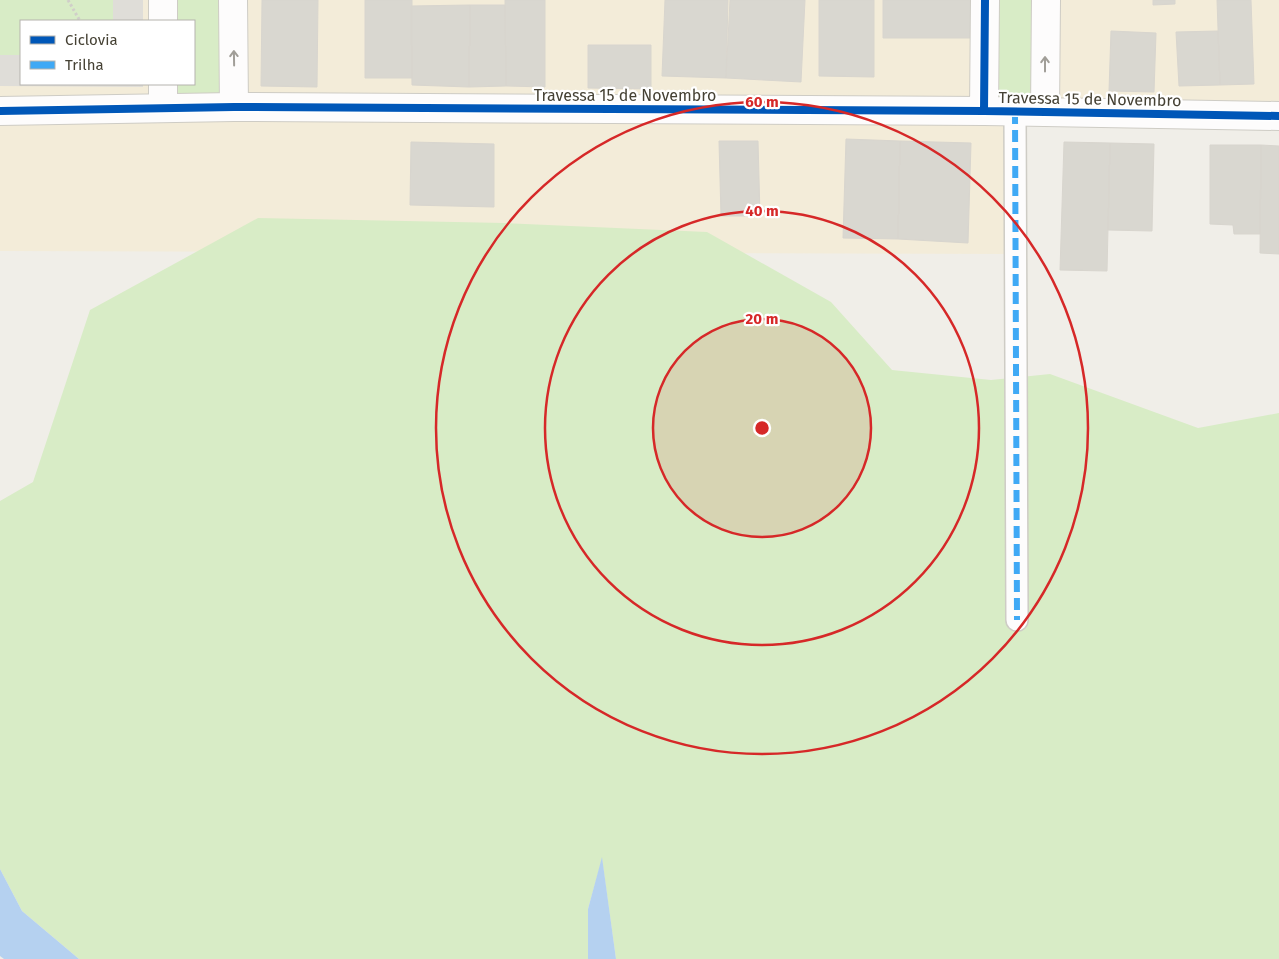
<svg xmlns="http://www.w3.org/2000/svg" width="1279" height="959" font-family="'Fira Sans',sans-serif">
<style>
.commercial{fill:#f3ecd9;fill-rule:evenodd}
.green{fill:#d8ecc6}
.parking{fill:#dfddd8}
.water{fill:#b5d1f0}
.building{fill:#d9d7d0;stroke:#d8d5ce}
.lines{fill:none;stroke-linecap:round;stroke-linejoin:round}
.pedestrian-casing{stroke:#ceccc5;stroke-width:24}
.minor-casing{stroke:#ceccc5;stroke-width:30}
.tertiary-casing{stroke:#ceccc5;stroke-width:30}
.path{stroke:#d0cec9;stroke-width:3;stroke-dasharray:2.5 2.5;stroke-linecap:butt}
.pedestrian{stroke:#fdfcfc;stroke-width:21}
.minor{stroke:#fdfcfc;stroke-width:28}
.tertiary{stroke:#fdfcfc;stroke-width:28}
.quiet{stroke:#3fa9f5;stroke-width:6;stroke-dasharray:12 6;stroke-linecap:butt}
.cycleway-casing{stroke:#fff;stroke-width:11}
.cycleway{stroke:#0057b8;stroke-width:8}
.oneway{stroke:#a19e98}
.ring{fill:none;stroke:#d62828;stroke-width:2.5}
.labels{text-anchor:middle;dominant-baseline:central;stroke-width:4.5;stroke-linejoin:round;paint-order:stroke}
.street-label{font-size:16px;fill:#454134;stroke:#fff}
.centre{fill:#d62828;stroke:#fff;stroke-width:2.5}
.ring-label{font-size:15px;text-anchor:middle;font-weight:bold;fill:#d62828;stroke:#fff;stroke-width:4.5;stroke-linejoin:round;paint-order:stroke}
</style>
<rect width="100%" height="100%" fill="#f0eee8"/>
<path class="commercial" d="M0 0H1279V115L1015 112V254L0 251ZM21 21H194V84H21Z"/>
<path class="green" d="M0 0H113V21H21V55H0Z
M163 0H233L234 107H163V84H194V21H163Z
M985 0H1046L1045 112 984 111Z
M258 218 504 223 707 232 831 302 892 370 991 380 1050 374 1198 428 1279 413V959H616L602 859 588 909V959H79L22 911 0 869V501L33 482 90 310Z"/>
<path class="parking" d="M113 0H143V21H113Z
M0 55H21V84H143V87L0 86Z"/>
<path class="water" d="M602 857 616 959H588V909Z
M0 869 22 911 79 959H4L0 956Z"/>
<path class="building" d="M262 0H318L317 87 261 86Z
M365 0H412V78H365Z
M505 0H545V87L506 86Z
M665 0H728L726 78 662 76Z
M730 0H805L801 82 726 78Z
M819 0H874V77L819 76Z
M883 0H971V38H883Z
M1153 0H1175V4L1153 5Z
M1217 0H1251L1254 84 1220 85Z
M470 5 469 87 412 85 411 6Z
M470 5H505L506 86 469 87Z
M1111 31 1156 33 1154 92 1109 91Z
M1218 31 1220 85 1179 86 1176 32Z
M588 45H651V89L588 88Z
M846 139 900 141 898 239 843 238Z
M719 141H758L760 216H721Z
M900 141 971 143 968 243 898 239Z
M411 142 494 144V207L410 205Z
M1064 142 1110 143 1107 271 1060 270Z
M1110 143 1154 144 1152 231 1108 230Z
M1210 145H1261L1260 234H1234L1233 225 1210 224Z
M1261 145 1279 146V254L1260 253Z"/>
<g class="lines">
<defs>
<path id="pedestrian" d="M1015 112 1017 620"/>
<path id="minor" d="M163 0V21
M233 0 234 107
M163 84V107"/>
<path id="tertiary" d="M0 111 234 107 984 111 1279 116
M984 111 985 0
M1045 112 1046 0"/>
</defs>
<use href="#pedestrian" class="pedestrian-casing"/>
<use href="#minor" class="minor-casing"/>
<use href="#tertiary" class="tertiary-casing"/>
<path class="path" d="M68 0 80 21"/>
<use href="#pedestrian" class="pedestrian"/>
<use href="#minor" class="minor"/>
<use href="#tertiary" class="tertiary"/>
<path class="quiet" d="M1015 112 1017 620"/>
<defs>
<path id="cycleway" d="M0 111 234 107 984 111 1279 116
M984 111 985 0"/>
</defs>
<use href="#cycleway" class="cycleway-casing"/>
<use href="#cycleway" class="cycleway"/>
</g>
<defs><path id="oneway-shaft" d="M-6 0H5M1.5-3L5.5 0L1.5 3" fill="none" stroke-width="1.6" stroke-linecap="round" stroke-linejoin="round" transform="scale(1.25)"/></defs>
<g class="oneway">
<use href="#oneway-shaft" transform="translate(234 58) rotate(-91)"/>
<use href="#oneway-shaft" transform="translate(1045 64) rotate(-90)"/>
</g>
<circle cx="762" cy="428" r="109" fill="#d62828" fill-opacity=".12"/>
<g class="ring">
<circle cx="762" cy="428" r="109"/>
<circle cx="762" cy="428" r="217"/>
<circle cx="762" cy="428" r="326"/>
</g>
<g class="labels">
<g class="street-label">
<text x="625" y="95">Travessa 15 de Novembro</text>
<text transform="translate(1090 99) rotate(1)">Travessa 15 de Novembro</text>
</g>
</g>
<circle cx="762" cy="428" r="8" class="centre"/>
<g class="ring-label">
<text x="762" y="107">60 m</text>
<text x="762" y="216">40 m</text>
<text x="762" y="324">20 m</text>
</g>
<rect x="20" y="20" width="175" height="65" fill="#ffffff" stroke="#b5b3ae"/>
<rect x="30" y="36" width="25" height="8" fill="#0057b8" stroke="#b5b3ae"/>
<text x="65" y="45" font-size="15" fill="#454134">Ciclovia</text>
<rect x="30" y="61" width="25" height="8" fill="#3fa9f5" stroke="#b5b3ae"/>
<text x="65" y="70" font-size="15" fill="#454134">Trilha</text>
</svg>
